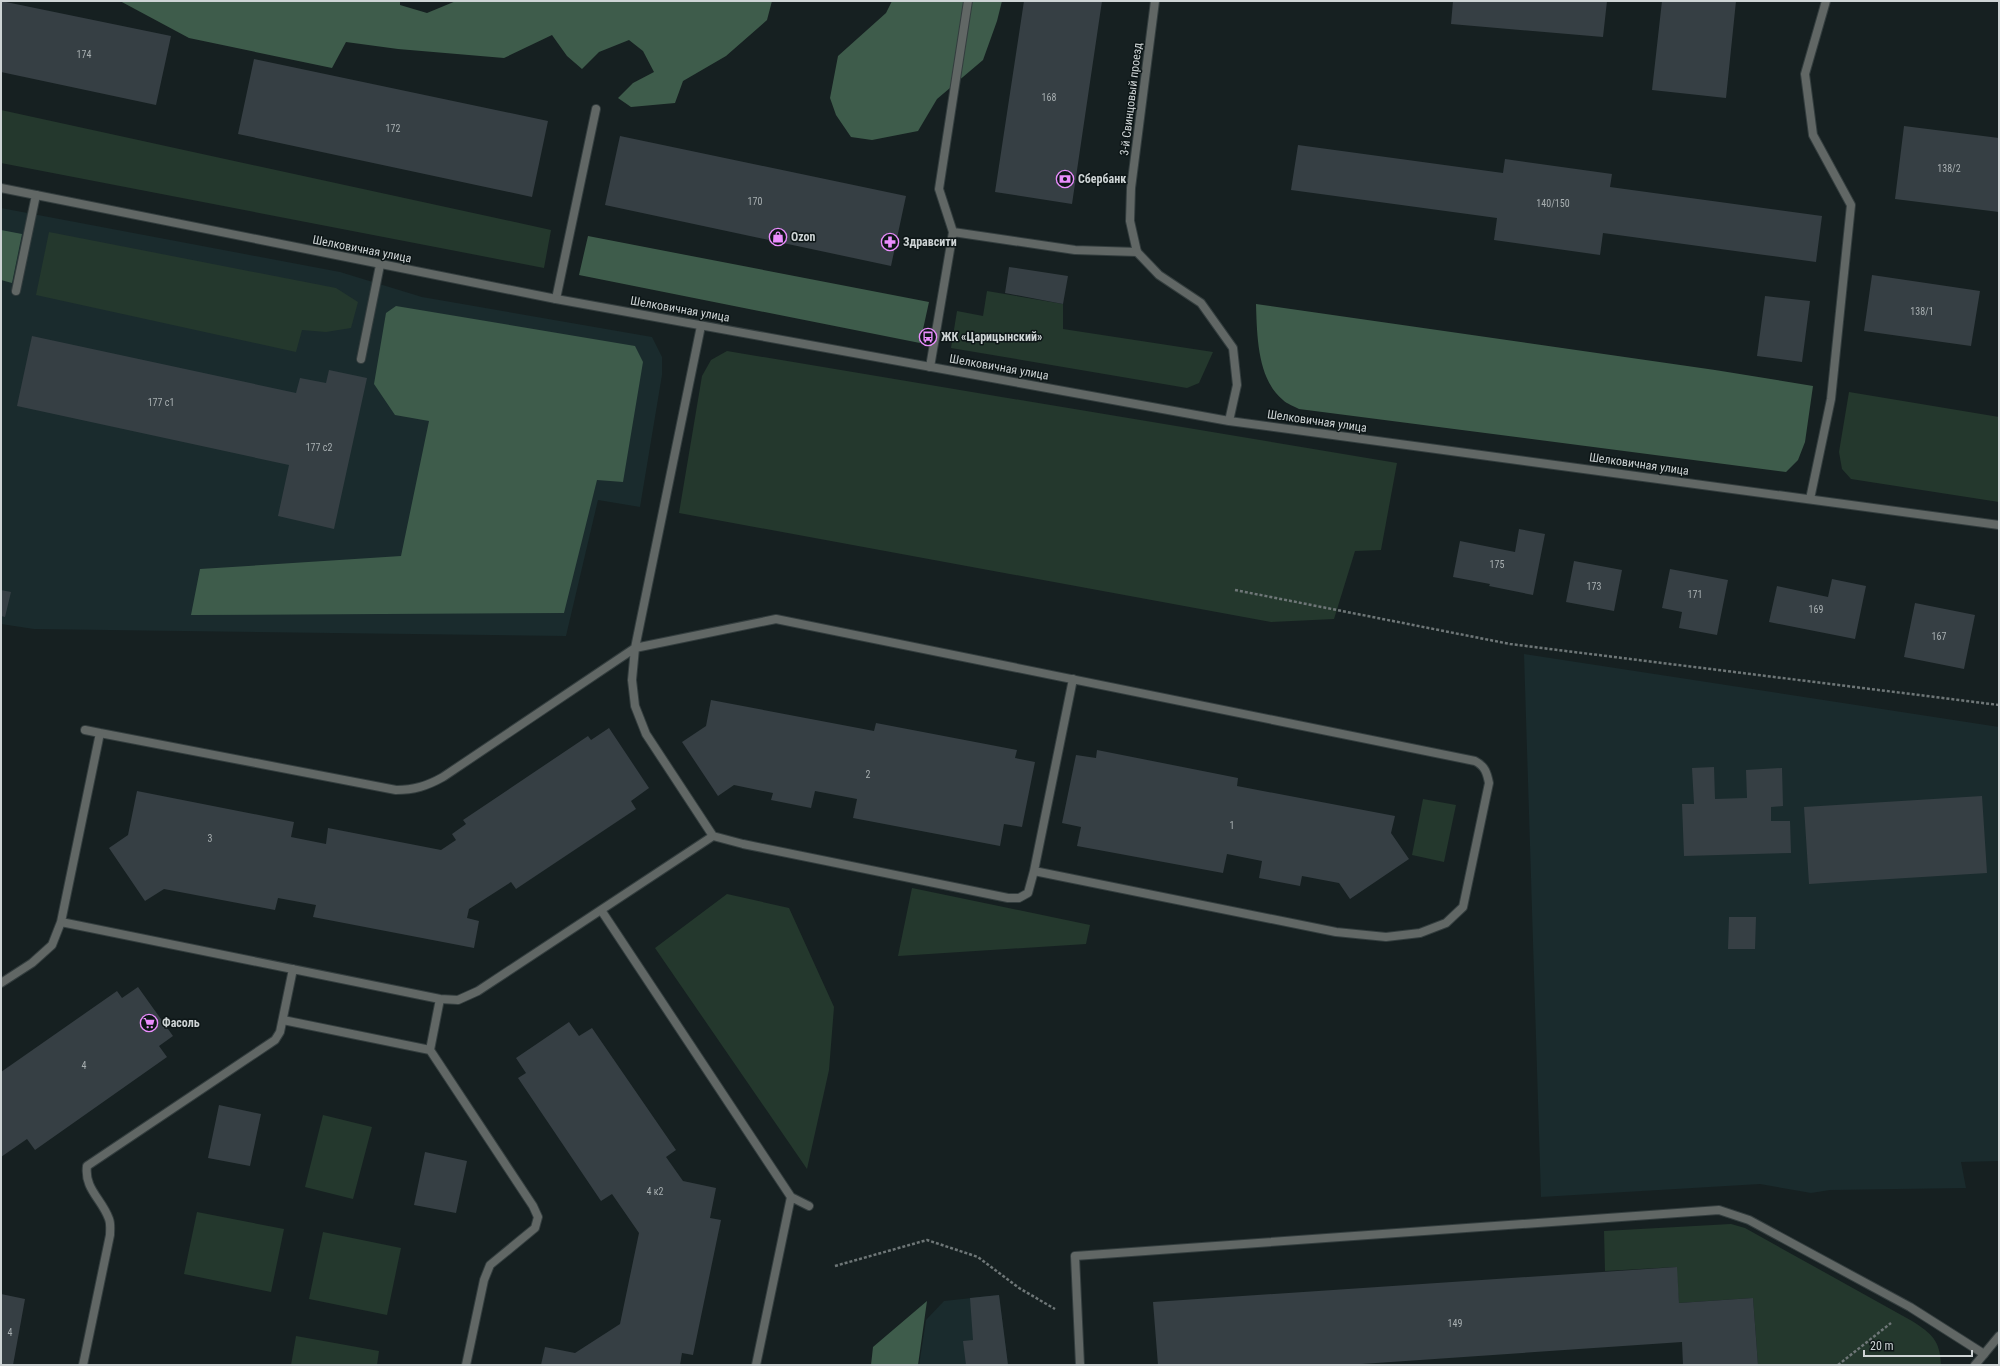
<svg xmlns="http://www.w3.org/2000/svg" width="2000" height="1366" font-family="'Roboto Condensed',sans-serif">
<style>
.built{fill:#1a2b2d}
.green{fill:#24382d}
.forest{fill:#3e5c4b}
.building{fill:#363f44}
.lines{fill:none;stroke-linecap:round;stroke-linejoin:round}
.lane-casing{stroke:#333d3e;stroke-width:10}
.street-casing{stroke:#333d3e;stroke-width:10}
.path{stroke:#6e7677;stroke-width:2.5;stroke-dasharray:3 2;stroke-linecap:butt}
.lane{stroke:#616765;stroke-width:8}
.street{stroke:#616765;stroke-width:8}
.labels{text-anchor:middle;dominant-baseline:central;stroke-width:3;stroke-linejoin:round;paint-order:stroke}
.number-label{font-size:10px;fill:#a8afb1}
.street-label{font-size:12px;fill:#ced4d5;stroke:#0d1617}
.poi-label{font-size:12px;font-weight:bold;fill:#ced4d5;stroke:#0d1617;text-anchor:start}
</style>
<rect width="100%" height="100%" fill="#162021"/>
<path class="built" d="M1 208 340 272 422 297 652 337 662 357V375L640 507 598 500 566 636 34 629 1 624Z
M1524 654 1999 727V1161L1961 1162 1966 1188 1830 1190 1811 1193 1760 1184 1541 1197Z
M999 1295 1008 1365H919L926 1320 944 1301Z"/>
<path class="green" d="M1 110 551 230 544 268 1 163Z
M49 232 336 288 358 302 351 328 326 332 302 330 296 352 36 295Z
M987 291 1063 304V329L1213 352 1199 383 1187 388 951 348 957 311 983 316Z
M727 351 1397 463 1381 550 1355 551 1334 619 1271 622 679 513 702 376 711 360Z
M1849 392 1999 417V502L1851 479 1842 469 1839 452Z
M1423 799 1456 805 1444 862 1412 855Z
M912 888 1090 925 1086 944 898 956Z
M727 894 789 908 834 1007 829 1070 807 1169 655 948Z
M323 1115 372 1127 353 1199 305 1187Z
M197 1212 284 1229 271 1292 184 1274Z
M1731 1224 1745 1228 1912 1321C1932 1334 1940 1340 1941 1365H1758L1753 1298 1679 1303 1676 1267 1605 1271 1604 1231Z
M323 1232 401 1248 387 1315 309 1299Z
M296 1336 379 1351 377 1365H291Z"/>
<path class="forest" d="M120 1H400V5L427 13 456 1H772L767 20 726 56 683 81 675 103 631 107 618 98 633 83 654 72 643 51 629 40 599 52 582 69 567 56 552 35 504 58 398 49 346 42 332 68 189 38Z
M892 1H1002L997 21 983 60 937 99 918 131 872 140 851 137 836 115 830 98 838 56 886 13Z
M1 230 22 234 12 283 1 280Z
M588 236 929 302 920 343 579 275Z
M1256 304 1715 370 1813 386 1805 442 1798 460 1786 472 1299 409C1294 406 1287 404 1283 400 1257 379 1257 334 1256 304Z
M396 306 635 346 643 362 623 482 597 480 564 613 191 615 200 569 401 556 429 421 395 415 374 384 386 313Z
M927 1301 918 1365H871L873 1347Z"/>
<path class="building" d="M1 1 171 36 156 105 1 72Z
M1024 1H1102L1072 204 995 192Z
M1453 1H1607L1603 37 1451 24Z
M1662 1H1736L1726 98 1652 90Z
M254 59 548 121 532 197 238 134Z
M1904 126 1999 138V212L1895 199Z
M620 136 906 196 891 266 605 205Z
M1298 145 1503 173 1505 159 1612 174 1610 187 1822 216 1816 262 1603 233 1600 255 1494 240 1497 218 1291 190Z
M1009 267 1068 276 1063 304 1005 293Z
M1872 275 1980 291 1971 346 1864 331Z
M1765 296 1810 301 1802 362 1757 356Z
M32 336 296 393 300 378 326 383 329 370 367 378 334 529 278 516 289 465 17 406Z
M1519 529 1545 534 1533 595 1489 586 1490 584 1453 577 1460 541 1515 552Z
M1574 561 1622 570 1614 611 1566 602Z
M1670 569 1728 580 1717 635 1679 628 1682 612 1662 608Z
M1832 579 1866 586 1855 639 1769 622 1777 586 1828 597Z
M1 590 11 592 5 617 1 616Z
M1915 603 1975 615 1964 669 1904 657Z
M711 700 874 731 876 723 1017 750 1015 758 1035 762 1022 827 1004 824 1000 846 853 818 857 799 815 791 811 808 771 800 773 793 734 785 718 796 682 742 706 726Z
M609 728 649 788 631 801 636 809 516 889 511 882 469 909 467 918 479 921 474 948 313 917 316 905 278 898 275 910 164 889 145 901 109 848 128 835 137 791 294 822 291 837 326 844 328 828 441 850 456 840 452 834 466 824 463 820 588 736 591 740Z
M1097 750 1238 778 1237 786 1395 816 1391 833 1409 859 1350 899 1339 883 1302 876 1300 886 1259 878 1262 861 1227 854 1223 873 1077 846 1081 827 1062 823 1076 755 1096 758Z
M1714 767 1715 799 1747 798 1746 770 1782 768 1783 806 1771 807V821H1790L1791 853 1684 856 1682 804H1694L1692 768Z
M1982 796 1987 873 1809 884 1804 807Z
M1729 917H1756L1755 949H1728Z
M138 987 173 1036 159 1046 167 1057 35 1150 27 1139 1 1157V1072L117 991 122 998Z
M569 1022 579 1036 592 1028 676 1150 666 1157 683 1181 716 1188 710 1218 721 1220 693 1355 682 1353 680 1365H541L545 1347 575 1353 620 1324 639 1233 612 1194 601 1201 518 1078 526 1073 516 1058Z
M219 1105 261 1114 250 1166 208 1158Z
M425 1152 467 1161 456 1213 414 1205Z
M1677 1267 1679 1303 1753 1298 1758 1365H1683L1682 1342 1347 1365H1158L1153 1302Z
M1 1294 25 1299 13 1365H1Z
M999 1295 1008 1365H966L963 1341 973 1340 970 1298Z"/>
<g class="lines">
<defs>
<path id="lane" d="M953 232 1075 250 1137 252
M16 291 36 195
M556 299 596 109
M361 359 380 265
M930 367 953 232 939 189 968 1
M1810 499 1831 399 1851 205 1813 135 1805 74 1826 1
M85 730 100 733
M1034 871 1073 679
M601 910 791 1197 756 1365
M61 922 440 999 458 1000 478 991 713 836 646 734 635 706 632 680 635 648 701 326
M1 983 32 963 52 945 61 922 100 733 396 790C414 790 427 786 443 777L635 648 776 619 1475 761C1485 766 1487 773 1489 783L1463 907 1446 923 1420 933 1386 937 1336 932 1034 871 1028 893 1019 898H1008L743 844 713 836
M440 999 430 1050 533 1206 538 1217 535 1228 490 1265 484 1280 466 1365
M283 1020 430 1050
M791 1197 809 1206
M83 1365 110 1235C110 1230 111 1224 109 1219 102 1199 84 1189 87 1166L275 1040 280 1032 293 969
M1080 1365 1075 1256 1719 1210 1749 1220 1910 1307 1984 1354"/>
<path id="street" d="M1155 1 1131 188 1130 221 1137 252 1159 275 1201 303 1233 348 1237 385 1229 421
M1 188 556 299 1229 421 1999 525
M1975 1365 1999 1336"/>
</defs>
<use href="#lane" class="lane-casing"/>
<use href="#street" class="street-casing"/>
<path class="path" d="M1235 590 1510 644 1999 705
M835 1266 927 1240 978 1257 1019 1288 1055 1309
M1838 1365 1891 1323"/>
<use href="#lane" class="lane"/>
<use href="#street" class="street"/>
</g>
<defs>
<symbol id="bank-ring" viewBox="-11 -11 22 22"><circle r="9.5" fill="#0d1617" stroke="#ea8dfd" stroke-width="1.5"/><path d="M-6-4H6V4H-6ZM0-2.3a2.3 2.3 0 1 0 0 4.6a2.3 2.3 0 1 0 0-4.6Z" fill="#ea8dfd"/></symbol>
<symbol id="shop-ring" viewBox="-11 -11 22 22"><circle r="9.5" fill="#0d1617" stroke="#ea8dfd" stroke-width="1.5"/><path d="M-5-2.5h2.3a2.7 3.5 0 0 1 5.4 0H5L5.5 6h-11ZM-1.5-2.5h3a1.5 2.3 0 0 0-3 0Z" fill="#ea8dfd"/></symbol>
<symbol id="pharmacy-ring" viewBox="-11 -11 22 22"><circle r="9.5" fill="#0d1617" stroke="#ea8dfd" stroke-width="1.5"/><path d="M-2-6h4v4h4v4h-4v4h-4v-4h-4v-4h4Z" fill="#ea8dfd"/></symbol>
<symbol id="bus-ring" viewBox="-11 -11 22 22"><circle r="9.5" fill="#0d1617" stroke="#ea8dfd" stroke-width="1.5"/><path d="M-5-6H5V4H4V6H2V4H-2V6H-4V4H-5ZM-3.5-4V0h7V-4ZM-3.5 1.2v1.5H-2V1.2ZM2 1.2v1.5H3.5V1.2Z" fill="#ea8dfd"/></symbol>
<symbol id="supermarket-ring" viewBox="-11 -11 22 22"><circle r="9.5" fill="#0d1617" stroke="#ea8dfd" stroke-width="1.5"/><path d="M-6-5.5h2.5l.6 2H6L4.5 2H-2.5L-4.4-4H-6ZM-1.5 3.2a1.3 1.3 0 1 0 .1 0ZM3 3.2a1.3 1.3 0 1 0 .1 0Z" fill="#ea8dfd"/></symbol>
</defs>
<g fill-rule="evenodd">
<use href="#bank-ring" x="1055" y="169" width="20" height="20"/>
<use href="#shop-ring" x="768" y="227" width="20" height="20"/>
<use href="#pharmacy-ring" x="880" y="232" width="20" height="20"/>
<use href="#bus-ring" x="918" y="327" width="20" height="20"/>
<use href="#supermarket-ring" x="139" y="1013" width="20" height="20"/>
</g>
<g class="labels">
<g class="number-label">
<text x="84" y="54">174</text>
<text x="1049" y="97">168</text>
<text x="393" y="128">172</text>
<text x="1949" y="168">138/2</text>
<text x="755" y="201">170</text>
<text x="1553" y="203">140/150</text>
<text x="1922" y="311">138/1</text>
<text x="161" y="402">177 с1</text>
<text x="319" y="447">177 с2</text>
<text x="1497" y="564">175</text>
<text x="1594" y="586">173</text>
<text x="1695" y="594">171</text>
<text x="1816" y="609">169</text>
<text x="1939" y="636">167</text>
<text x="868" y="774">2</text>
<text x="1232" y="825">1</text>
<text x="210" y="838">3</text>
<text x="84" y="1065">4</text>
<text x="655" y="1191">4 к2</text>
<text x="1455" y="1323">149</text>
<text x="10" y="1332">4</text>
</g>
<g class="street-label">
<text transform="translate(1131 99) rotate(-83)">3-й Свинцовый проезд</text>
<text transform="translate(362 249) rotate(11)">Шелковичная улица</text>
<text transform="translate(680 309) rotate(10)">Шелковичная улица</text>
<text transform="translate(999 367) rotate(10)">Шелковичная улица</text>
<text transform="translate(1317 421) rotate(8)">Шелковичная улица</text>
<text transform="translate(1639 464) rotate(8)">Шелковичная улица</text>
</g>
<g class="poi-label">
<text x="1078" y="179">Сбербанк</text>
<text x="791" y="237">Ozon</text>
<text x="903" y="242">Здравсити</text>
<text x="941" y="337">ЖК «Царицынский»</text>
<text x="162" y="1023">Фасоль</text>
</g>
</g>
<rect width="2000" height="1366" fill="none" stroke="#ced4d5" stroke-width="4"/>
<path d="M1864 1350v6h108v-6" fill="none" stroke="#ced4d5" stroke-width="2"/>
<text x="1870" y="1350" font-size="12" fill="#ced4d5" stroke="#0d1617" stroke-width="3" paint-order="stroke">20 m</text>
</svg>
